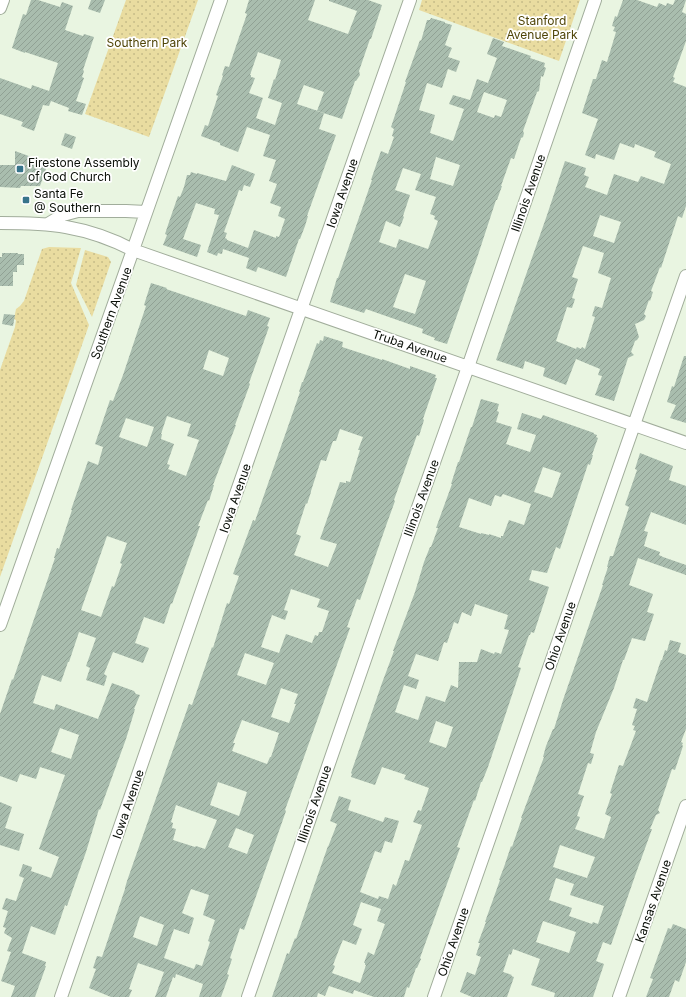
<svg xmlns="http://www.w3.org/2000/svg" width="686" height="997" font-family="Inter,sans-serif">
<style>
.grass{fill:url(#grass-dots)}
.building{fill:url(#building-hatch);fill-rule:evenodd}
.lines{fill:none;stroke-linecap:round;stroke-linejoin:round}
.minor-casing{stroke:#a1ad9b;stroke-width:14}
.minor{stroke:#fff;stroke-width:12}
.poi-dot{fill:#37748b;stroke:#fff;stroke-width:1.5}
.labels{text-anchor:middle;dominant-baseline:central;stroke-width:3.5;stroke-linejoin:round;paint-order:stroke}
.park-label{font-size:12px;fill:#504507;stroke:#fff}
.poi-label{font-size:12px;fill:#0a0f08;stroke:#fff;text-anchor:start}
.street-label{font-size:12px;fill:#0a0f08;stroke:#fff}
</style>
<defs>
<pattern id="grass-dots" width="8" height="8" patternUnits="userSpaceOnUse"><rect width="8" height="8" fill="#e9dca0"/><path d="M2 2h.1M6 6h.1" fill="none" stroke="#c6bc88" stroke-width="1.8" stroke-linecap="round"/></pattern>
<pattern id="building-hatch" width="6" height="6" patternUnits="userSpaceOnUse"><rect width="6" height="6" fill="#a9bdae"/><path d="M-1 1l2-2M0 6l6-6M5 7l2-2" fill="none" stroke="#90a194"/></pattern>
</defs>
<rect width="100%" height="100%" fill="#e9f5e1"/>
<path class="grass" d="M126 0H198L149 137 85 114Z
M422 0H580L559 61 419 10Z
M49 247 81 248 71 283 89 325 0 577V370L15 327 16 320 14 319 16 309 20 306 24 301 42 249Z
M85 250 108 257 111 262 92 317 76 285Z"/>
<path class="building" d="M31 0H38L60 7 62 2 73 6 65 30 83 36 84 34 94 37 83 70 84 71 82 77 84 78 76 101 86 104 82 115 68 111 69 108 51 101 49 106 43 105 34 131 21 126 23 122 0 114V78L31 89 32 85 49 91 58 63 25 52V53L12 48 23 14 26 15Z
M91 0H105L100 13 88 9Z
M249 0H315L308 20 348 34 357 11 329 1V0H368L382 5 371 39H370L359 71 360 75 356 81H355L342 119 317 111 324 92 304 85 303 87 297 104 324 113 319 129 336 135 307 216H308L305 226 300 239H299L286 277 258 267 256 272 246 268 249 258 223 249 222 254 218 253 217 256 207 252 219 215 214 214 215 209 196 203 183 239 201 245 197 257 163 245 167 235 165 234 170 219 178 196 180 197 184 187 187 175H190L191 172 197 174V173L226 181 232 165 255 174 250 187 244 185 242 191 239 190 224 232 227 233 225 238 227 239V240L248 248 254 230 276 238V236L279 237 285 219 278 216 281 207 270 203 277 184 269 181 276 160 263 156 270 135 247 127 238 152 220 145V143L201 136 205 125 208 126 218 96 216 95 223 76 222 75 225 66 229 67 236 46 247 14 245 13ZM258 52 281 60 275 80 274 79 268 98 282 103 275 125 256 118 263 98 249 93 255 78 251 77V75H250Z
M623 0H637L657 7 659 3 666 6 667 3 673 5 675 0H686L682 12 686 14V41L673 77 675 78 673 82 686 87V206L682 218 678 216 661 268 660 267 651 291 653 292 650 301 649 300 644 314 646 316 644 320 635 324 639 337 637 340 635 341 631 352 634 355 628 358 614 401 595 395 602 376 598 375 600 369 576 359 566 385 543 376 545 368 525 361 523 369 496 360 546 218 565 161 586 168 584 175 589 177 585 187 607 195 614 174 638 182 641 176 664 184 671 164 654 157 656 152 635 144 634 148 620 143 614 160 596 154 595 159 585 155 598 119 582 113 593 79H596L602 60 607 62 616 32 613 31 615 27 612 26 615 16 617 17ZM600 215 621 222 614 243 593 236ZM583 246 604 253 598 273 611 278 602 308 595 306 592 316 595 317 585 349 582 347 581 349 577 347 576 349 556 341 567 307 572 308 575 299 572 298 578 279 572 277Z
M431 18 445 22V23L452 25 445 45 452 48 448 57 460 61 456 72 448 69 442 88 427 83 419 110 435 115 430 133 453 141 464 109 449 104 453 95 470 100 477 79 488 83 497 58 487 54 493 38 504 42 502 46 531 56 530 58 545 63 544 67 546 68 543 77 541 76 539 91 537 92 523 131 524 133 523 137 521 138 514 159 511 158 501 186H502L497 200H496L478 255 447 344 434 340 435 338 422 333 423 329 366 309 364 313 330 302 337 278H338L372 180H371L372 177 381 151 388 154 394 137 392 136 394 129 391 127 406 82H405L420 40 421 41 427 20H430ZM484 92 507 100 501 117 495 115 494 118 477 112ZM436 157 460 165 453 186 430 179ZM403 168 421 174 415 190 436 197 430 214 435 216 434 219 438 221 428 249 399 239 396 248 379 242 386 221 400 227 404 217 403 216 410 195 395 190ZM405 274 426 281 415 314 393 307Z
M65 133 76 137 72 149 61 145Z
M15 151 48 163 40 186H21L20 188 0 187V165H15Z
M2 253H18V254H24V265H17V272H13V286H0V257H2Z
M151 283 167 288 166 289 246 316 248 310 270 318 267 326 269 327 249 383 250 384 235 425H236L213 485H214L209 501 208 500 198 526H200L172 604 171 603 164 624 144 617 135 643 149 648 143 663 113 652 104 674 107 676 104 686 86 680 90 668 86 666 96 638 79 632 69 662H68L61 682 42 675 33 703 54 710 56 704 98 719 112 683 134 691 136 694 140 695 134 709H135L126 739 100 810 99 809 86 852 67 906 65 905 55 935 31 926 22 953 46 962 45 966H46L35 997H11L15 986 1 981 11 952 7 951 12 938 4 933 6 928 3 927 8 911 2 909 6 898 16 901 24 878 19 876 23 864 32 867 31 871 51 878 59 857 39 849 65 775 40 767 36 779 20 774 17 782 0 776V714L12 679 13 680 55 558H54L57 548 59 549 72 510H71L88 461 98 465 103 447 95 444 110 400 113 401 123 375 146 306 144 305ZM209 350 229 358 223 376 203 369ZM167 416 191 424 187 436 199 440 186 476 168 469 170 465 167 464 174 444 161 439 162 434H161ZM126 418 154 427 147 447 119 437ZM107 536 127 543 120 563 122 564 114 587 112 586 101 617 81 610ZM60 728 79 735 71 759 51 752Z
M4 314 15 315 13 326 2 324Z
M324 336 343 342 342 347 382 360V359L410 369V366L436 375 435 378H437L423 419 424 420 419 436 417 435 394 500 395 501 387 523 360 600 357 599 347 627 350 628 293 788 285 810 286 811 254 902 244 930 240 928 230 958 232 959 227 974 229 975 221 997H199L203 984 176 974 175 978 173 977 166 997H155L164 972 138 963 129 989 132 990 129 997H111L89 988 96 969 93 968 97 956 102 957 125 889V888L127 881 189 704 192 705 212 647 213 648 225 609 227 603 229 604 239 576 233 574 253 520 255 521 300 392H299L302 382H303L317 343 319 344 320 340 323 341ZM340 429 363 437 358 450H360L350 482 346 481V483L340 482 320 539 337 544 328 567 294 555 301 536 296 534 306 503 307 504 311 492V491L321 460 326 461 333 441H336ZM291 589 320 599 317 607 329 611 322 632H319L318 636 315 635 312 643 286 634 279 653 261 647 272 615 285 620 288 611 284 610ZM245 653 274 663 266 685 237 675ZM281 688 298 694 294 704H296L289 723 271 717ZM242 720 279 733 271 757H270L267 764 232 751 235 743H233ZM218 782 247 792 239 816 210 805ZM176 805 217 820 205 849 196 846 195 847 173 840 176 829 172 828 173 823 171 822ZM236 828 254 835 247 854 228 847ZM191 889 209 895 203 915 215 920 208 941 210 942 202 966 196 964 194 969 164 958 174 929 189 934 194 918 182 913ZM140 916 164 925 157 946 133 937Z
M684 356H686V423L670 418 676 405 667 402 672 386 674 387Z
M481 399 499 404 497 411 499 412 496 422 512 427 506 444 530 452 536 435 517 429 522 413 541 419 543 415 594 433V434L597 435 596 437 598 438 592 455H593L590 465 588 464 560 549 556 547 547 573 532 570 529 580 549 587 534 633 531 632 530 635H529L518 667 521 668 488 767 482 782H481L475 801 474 800 457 847 460 848 420 958 421 959 417 968H416L409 988 407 987 404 997H374L354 990 353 994 329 986 325 996 318 993 317 997H272L287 953 289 954 295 938 296 939 314 886 328 846V847L337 824 330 821 339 796 351 800 348 810 383 822 385 817 399 821 392 843 385 841 381 853 375 851 360 892 378 899 379 896 388 899 393 884 396 886 405 860 409 861 422 825 413 822 418 810 421 811 429 788 404 779 406 775 382 767 375 785 351 777 352 774 351 773 382 683 394 651H393L415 592 424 562 430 547H431L438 528H436L452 484H451L458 462H459L471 427H472ZM543 467 561 473 552 498 534 492ZM503 494 531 504 524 525 509 520 503 536H501V538L489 534V535L481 533V534L459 527 469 498 491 506 495 495 501 497ZM475 604 508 615 504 629 509 630 501 654 495 652 494 654 481 649 477 662H459L458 688 451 685 445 702 426 696 418 720 395 712 404 685 416 689 419 680 408 676 416 654 438 661 444 642 447 643 454 622 458 624 462 612 471 616ZM436 721 453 727 446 748 429 742ZM361 902 381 909 377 921 385 924 374 955 368 952 364 963H365V965H366L360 983 332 973 335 966 333 965 342 942 343 940 356 945 362 929 353 925Z
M640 453 673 466 669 480 686 486V525L651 512 644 531 648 532 644 546 660 552 659 555 663 557 686 565V575L638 558 629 585 653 594 647 612 654 614 645 641 632 638 624 660H623L614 688 596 732 590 753 594 754 591 764 588 763 578 794 584 796 577 816 580 817 575 829 604 839 611 817 605 814 612 794 610 793 619 765 623 766 636 731 633 730 635 726 632 725 637 709 633 708 636 698 647 702 661 660H662L665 650 667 651 670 640 681 643 678 652 686 655V729L681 742 683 743 682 745 683 746 675 770 672 769 658 810 660 813 656 815 650 829H652L635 876 611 945 603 942 596 961 604 964 593 997H554L555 993 531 985 540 959 513 949 511 955 509 954 503 972 512 975 511 976 514 977 507 997H472L460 992 467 972 475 975 481 957 476 955 480 943H478L486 922H485L500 880H499L504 867 511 846 512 847 522 818H521L544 757H543L546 746 553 729H554L563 700 603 585H602L608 567H607L610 556H613L629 507 625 505 637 470 635 469ZM560 845 595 857 587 878 553 867ZM556 878 574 884 570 895 604 906 598 924 593 922 592 924 569 916 572 908 549 900ZM543 921 576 932 569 953 536 942Z
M0 802 12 807 5 828 24 834 19 851 0 845Z
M673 924 686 929V962L679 982 675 980 669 997H646L653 979 650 978 668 928 671 929Z"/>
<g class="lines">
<defs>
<path id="minor" d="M0 8 3 0
M0 223C22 223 44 223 66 227 89 231 112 239 133 250L686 443
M48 224 63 215 78 211H126L146 212
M0 625 133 250 221 0
M61 997 200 596 410 0
M248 997 411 527 468 367 595 0
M434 997 686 276
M619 997 686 806"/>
</defs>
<use href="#minor" class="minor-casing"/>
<use href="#minor" class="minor"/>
</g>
<g class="poi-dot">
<rect x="16" y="165" width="8" height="8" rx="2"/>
<rect x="22" y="196" width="8" height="8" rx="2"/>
</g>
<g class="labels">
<g class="park-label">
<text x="542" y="20">Stanford<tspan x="542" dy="14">Avenue Park</tspan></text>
<text x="147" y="42">Southern Park</text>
</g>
<g class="poi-label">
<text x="28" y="162">Firestone Assembly<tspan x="28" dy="14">of God Church</tspan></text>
<text x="34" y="193">Santa Fe<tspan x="34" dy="14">@ Southern</tspan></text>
</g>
<g class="street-label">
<text transform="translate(342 193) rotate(-71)">Iowa Avenue</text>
<text transform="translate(528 193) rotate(-71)">Illinois Avenue</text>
<text transform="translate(111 313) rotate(-70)">Southern Avenue</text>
<text transform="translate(410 346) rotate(19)">Truba Avenue</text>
<text transform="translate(235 498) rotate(-71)">Iowa Avenue</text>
<text transform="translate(421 498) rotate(-70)">Illinois Avenue</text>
<text transform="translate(560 636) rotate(-71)">Ohio Avenue</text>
<text transform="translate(128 804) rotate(-71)">Iowa Avenue</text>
<text transform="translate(314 804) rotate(-71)">Illinois Avenue</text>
<text transform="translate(653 901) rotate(-71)">Kansas Avenue</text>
<text transform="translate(453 942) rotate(-71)">Ohio Avenue</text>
</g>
</g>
</svg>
